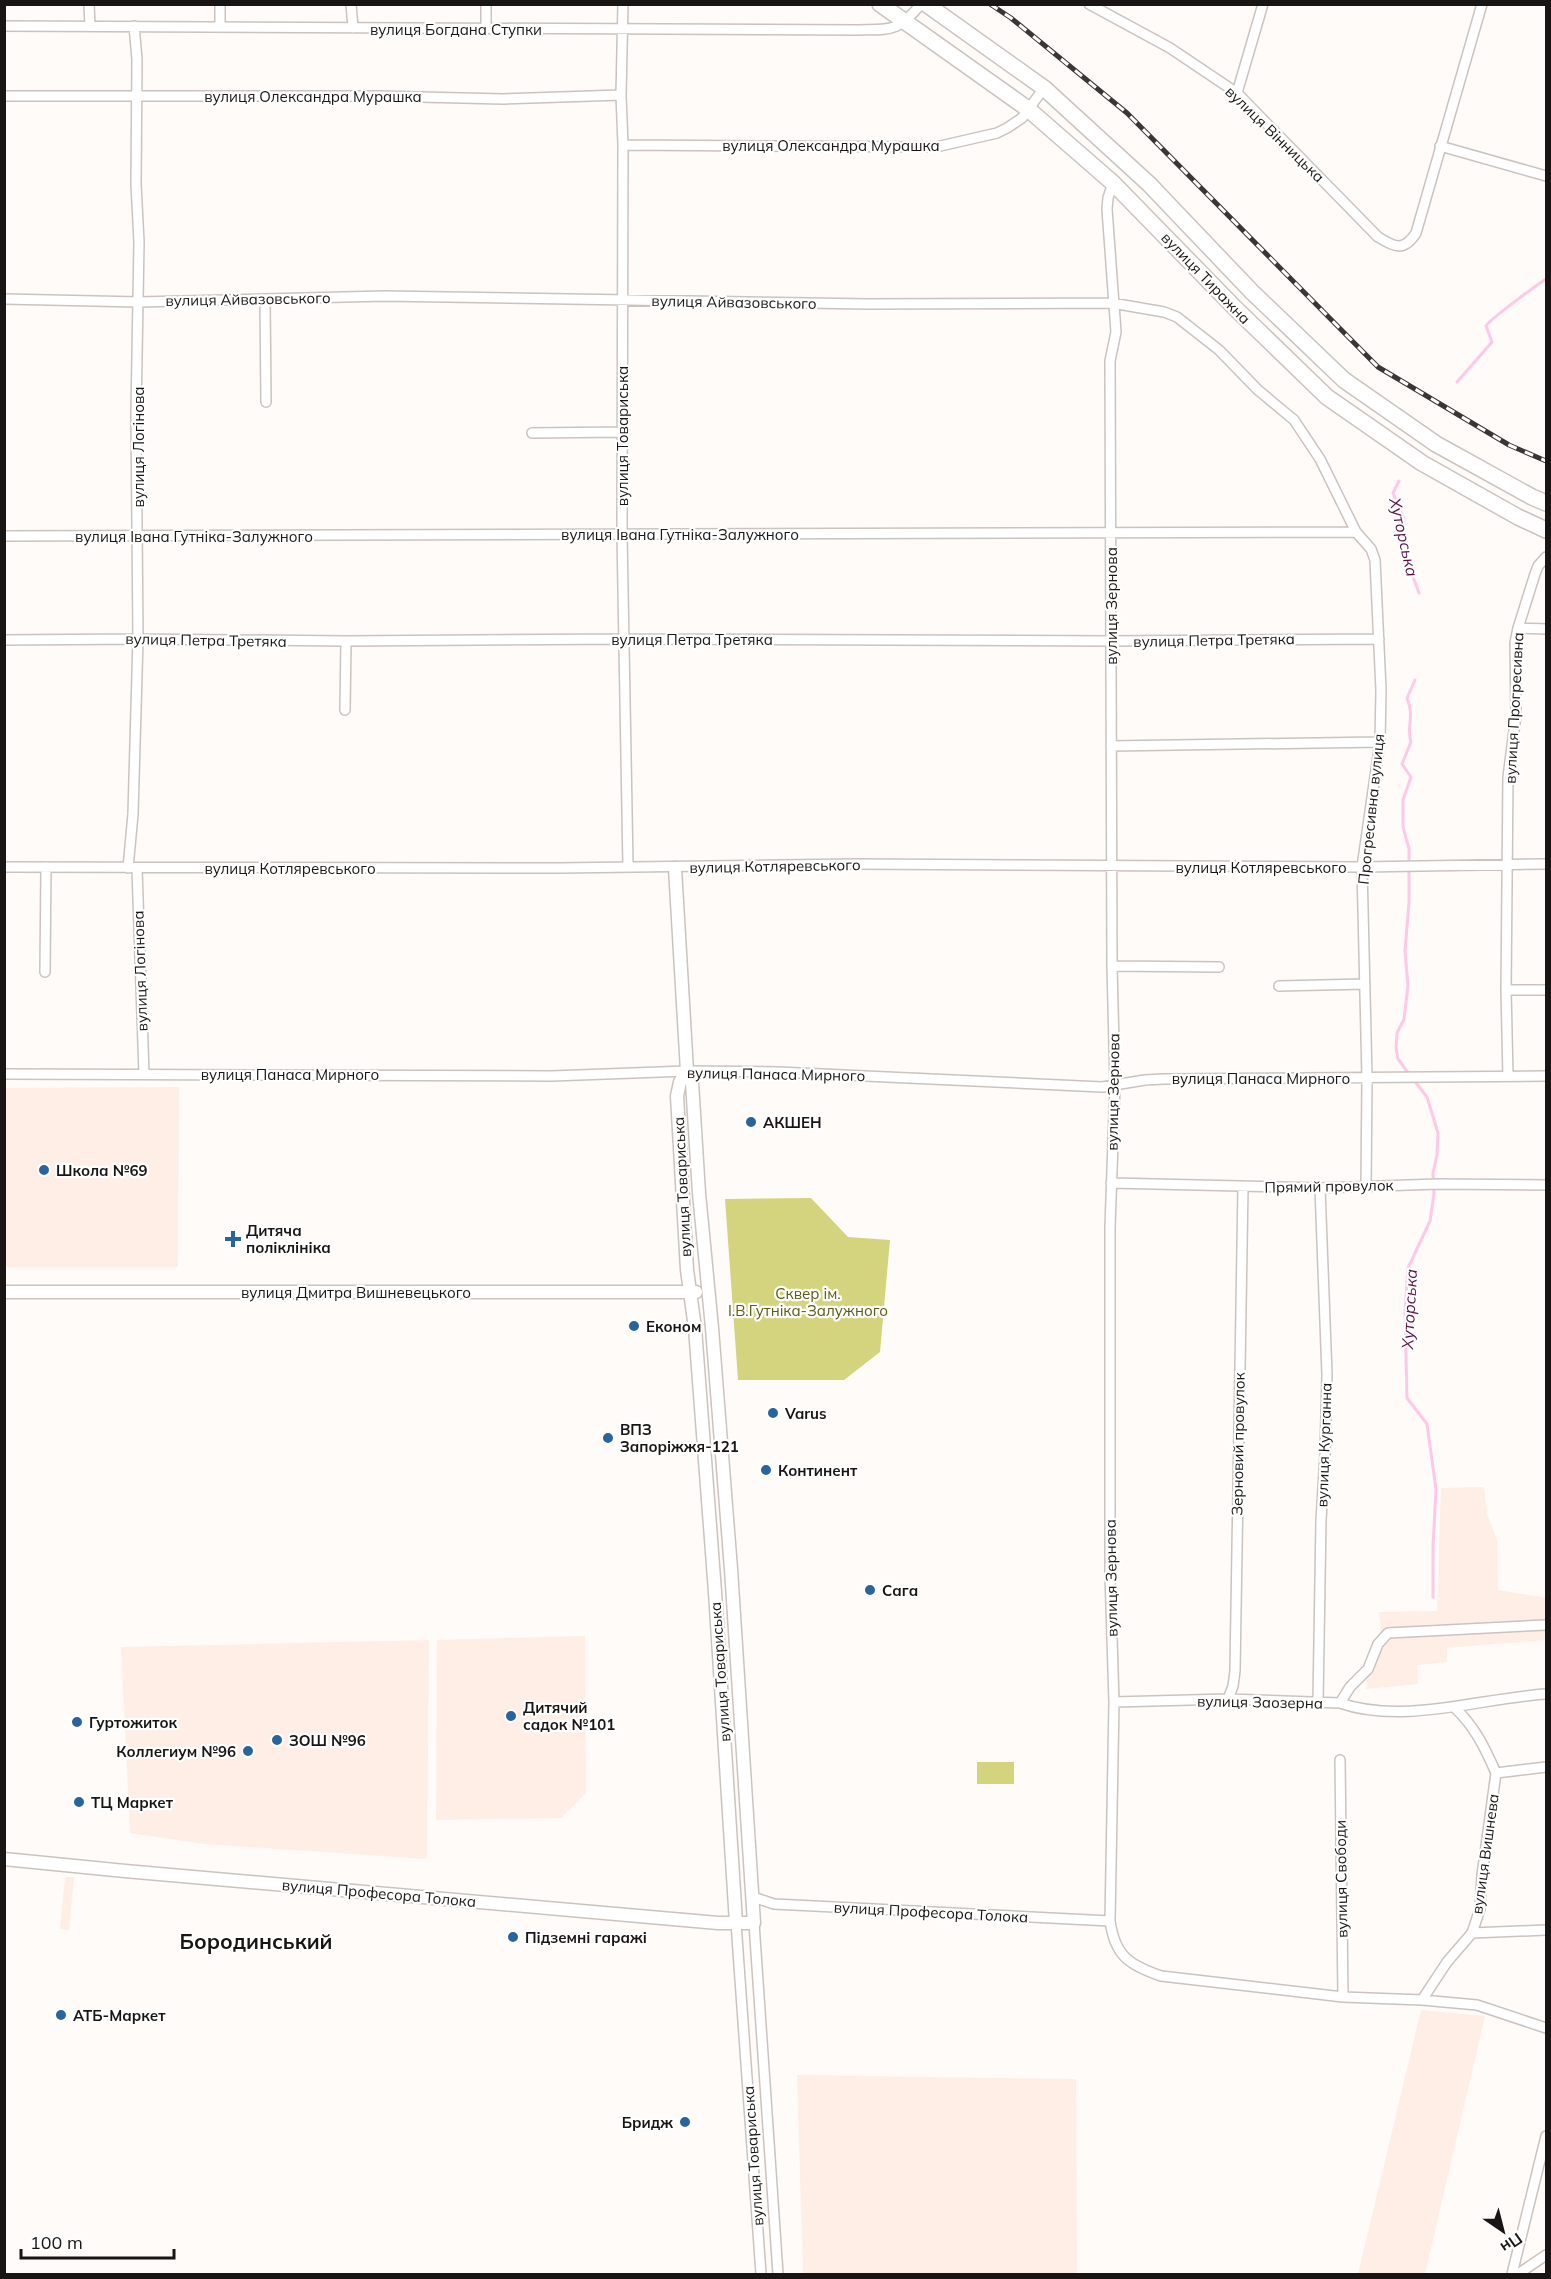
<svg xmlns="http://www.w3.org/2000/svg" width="1551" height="2279" font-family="Mulish,sans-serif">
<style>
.built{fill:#feeee6}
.green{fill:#d5d47e}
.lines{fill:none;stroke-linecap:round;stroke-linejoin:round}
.stream{stroke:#fdc9e7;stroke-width:3}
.minor-casing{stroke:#cbc3bf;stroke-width:12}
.tertiary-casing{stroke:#cbc3bf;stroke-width:15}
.primary-casing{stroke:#cbc3bf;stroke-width:18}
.minor{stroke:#fff;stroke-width:9}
.tertiary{stroke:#fff;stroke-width:12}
.primary{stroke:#fff;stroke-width:15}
.rail-casing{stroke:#393635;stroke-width:5}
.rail{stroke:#fff;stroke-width:3;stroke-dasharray:9;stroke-linecap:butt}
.poi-dot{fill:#29659c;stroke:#fff;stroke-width:2}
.labels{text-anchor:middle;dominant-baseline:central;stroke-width:4.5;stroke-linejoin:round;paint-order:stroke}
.street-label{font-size:15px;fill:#181514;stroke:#fff}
.poi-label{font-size:15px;font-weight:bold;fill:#181514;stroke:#fff;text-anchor:start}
.park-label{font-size:15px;fill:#5b5914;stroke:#fff}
.water-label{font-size:16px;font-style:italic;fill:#591143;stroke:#fff}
.district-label{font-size:21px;font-weight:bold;fill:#181514;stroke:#fff}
</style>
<rect width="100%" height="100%" fill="#fefbf9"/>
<path class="built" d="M179 1087 178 1267H5V1088Z
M1484 1487 1487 1514 1497 1540 1498 1590 1546 1598V1640L1447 1648V1662L1417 1665 1418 1684 1366 1689 1368 1674 1382 1646 1379 1612 1437 1611 1441 1488Z
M585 1636 586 1793 561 1818 436 1820 437 1640Z
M429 1640 427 1859 205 1844 130 1833 121 1647Z
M65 1877H74L69 1930 60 1929Z
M1421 2010 1485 2016 1425 2274H1358Z
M797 2075 1076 2079 1077 2274H803Z"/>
<path class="green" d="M811 1198 848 1237 890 1240 880 1352 844 1380H738L725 1199Z
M977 1762H1014V1784H977Z"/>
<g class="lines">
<path class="stream" d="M1457 382 1492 342 1486 326C1490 319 1537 285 1546 279
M1399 481 1393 493 1403 516 1408 563 1419 593
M1409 1074 1398 1059 1396 1048 1397 1033 1404 1019 1408 986 1405 951 1409 902V849L1403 827V800L1411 777 1402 764 1411 742C1406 726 1415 718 1407 698L1415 680
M1413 1079 1427 1097 1438 1133 1437 1155 1433 1173 1434 1194 1430 1221 1408 1268 1405 1312 1407 1398 1427 1424 1436 1489 1433 1547V1597"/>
<defs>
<path id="minor" d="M89 4 90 26
M220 4V26
M351 4 353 28
M486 4V29
M623 4 621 95 623 145 622 534 628 867
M1089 4 1170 48 1237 93 1378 237C1394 247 1404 252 1416 233L1482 4
M4 26 856 30C891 29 897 33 921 4
M1237 93 1263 4
M4 96H379L503 99 621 95
M623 145 936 147 997 133 1007 128 1022 118 1044 88
M1440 146 1546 176
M1113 183 1108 198 1107 209 1116 332 1110 361 1112 966 1115 1085 1110 1227V1574L1114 1702 1110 1921C1115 1956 1129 1965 1161 1976L1343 1997 1422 2000 1447 1962 1472 1933
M4 299 139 302 384 296 867 304 1112 303 1164 312 1177 317 1219 350 1258 390 1294 420 1320 459 1356 532 1371 549 1375 560 1381 690 1380 742 1362 867 1367 1078 1366 1187
M265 299 266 402
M532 433 622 432
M4 536 1356 532
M1518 628 1546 629
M4 640 138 639 346 641 625 639 1111 641 1379 639
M345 710 346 641
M1111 746 1380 742
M4 867 560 868 856 864 1362 867 1546 864
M128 868 133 814 138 639 136 413 139 242 136 184 137 59 134 26
M137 869 144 1074
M1112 966 1219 967
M45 972 46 867
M1279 986 1365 984
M1506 990 1508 777 1516 715 1515 643 1518 628 1535 574 1538 566 1546 557
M4 1074 552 1076 687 1071 778 1072 1102 1087 1145 1080 1163 1079 1546 1076
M1508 1076 1506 990H1546
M1111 1183 1320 1188 1438 1184 1546 1185
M1228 1699 1233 1686 1235 1671 1243 1187
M1114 1702 1228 1699 1340 1703 1350 1687 1368 1669 1378 1644 1388 1633 1546 1625
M1318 1702 1321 1520 1325 1455 1327 1375 1320 1188
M1340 1703C1403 1725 1481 1698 1546 1694
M1455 1708C1475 1727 1485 1748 1496 1773
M1340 1760 1343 1997
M1496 1773 1482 1875 1480 1909 1472 1933 1546 1930
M1496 1773 1546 1767
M753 1897 774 1904 1110 1921
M736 1923 761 2274
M754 1923 778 2274
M1422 2000 1477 2005 1546 2028
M1512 2274 1546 2136
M1518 2274 1546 2255"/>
<path id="tertiary" d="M687 1071 680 1082 677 1096 687 1270 695 1328 715 1592 736 1923
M4 1292H696
M4 1859 125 1871 718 1923H754L731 1569 712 1328 699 1193 692 1082 687 1071 675 868"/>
<path id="primary" d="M880 4 1028 109 1113 183 1235 308 1327 397 1422 463 1518 517 1546 530
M926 4 1044 88 1149 184 1252 292 1344 380 1436 444 1532 497 1546 503"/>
</defs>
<use href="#minor" class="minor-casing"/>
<use href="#tertiary" class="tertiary-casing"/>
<use href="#primary" class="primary-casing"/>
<use href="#minor" class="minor"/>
<use href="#tertiary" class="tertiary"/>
<use href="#primary" class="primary"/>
<defs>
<path id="rail" d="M990 4 1011 18 1127 113 1378 367 1509 445 1546 461"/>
</defs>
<use href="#rail" class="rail-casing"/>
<use href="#rail" class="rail"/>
</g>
<g class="poi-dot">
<circle cx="751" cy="1122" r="6"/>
<circle cx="44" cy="1170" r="6"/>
<path d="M230 1230h6v6h6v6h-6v6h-6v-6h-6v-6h6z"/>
<circle cx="634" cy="1326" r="6"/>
<circle cx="773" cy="1413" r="6"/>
<circle cx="608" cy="1438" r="6"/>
<circle cx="766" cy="1470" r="6"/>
<circle cx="870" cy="1590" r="6"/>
<circle cx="511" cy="1716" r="6"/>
<circle cx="77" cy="1722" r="6"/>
<circle cx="277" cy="1740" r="6"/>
<circle cx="248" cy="1751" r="6"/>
<circle cx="79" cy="1802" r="6"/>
<circle cx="513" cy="1937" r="6"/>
<circle cx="61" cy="2015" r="6"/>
<circle cx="685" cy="2122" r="6"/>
</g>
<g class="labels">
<g class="street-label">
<text x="456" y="29">вулиця Богдана Ступки</text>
<text x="313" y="96">вулиця Олександра Мурашка</text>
<text transform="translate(1275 134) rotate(44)">вулиця Вінницька</text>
<text x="831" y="145">вулиця Олександра Мурашка</text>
<text transform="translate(1206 278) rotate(46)">вулиця Тиражна</text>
<text transform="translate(248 299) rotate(-1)">вулиця Айвазовського</text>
<text transform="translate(734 302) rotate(1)">вулиця Айвазовського</text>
<text transform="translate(622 436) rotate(-90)">вулиця Товариська</text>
<text transform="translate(138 447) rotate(-90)">вулиця Логінова</text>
<text x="680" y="534">вулиця Івана Гутніка-Залужного</text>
<text x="194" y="536">вулиця Івана Гутніка-Залужного</text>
<text transform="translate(1111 606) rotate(-90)">вулиця Зернова</text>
<text x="692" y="639">вулиця Петра Третяка</text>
<text transform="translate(206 640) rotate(1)">вулиця Петра Третяка</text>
<text transform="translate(1214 640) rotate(-1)">вулиця Петра Третяка</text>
<text transform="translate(1514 708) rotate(-87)">вулиця Прогресивна</text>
<text transform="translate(1371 809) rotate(-84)">Прогресивна вулиця</text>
<text transform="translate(775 866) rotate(-1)">вулиця Котляревського</text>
<text x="1261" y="867">вулиця Котляревського</text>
<text x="290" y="868">вулиця Котляревського</text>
<text transform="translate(140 971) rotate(-92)">вулиця Логінова</text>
<text x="290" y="1074">вулиця Панаса Мирного</text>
<text transform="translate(776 1074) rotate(1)">вулиця Панаса Мирного</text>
<text x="1261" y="1078">вулиця Панаса Мирного</text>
<text transform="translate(1113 1092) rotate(-89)">вулиця Зернова</text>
<text transform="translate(1329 1186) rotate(-1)">Прямий провулок</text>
<text transform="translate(682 1187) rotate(-93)">вулиця Товариська</text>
<text x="356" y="1292">вулиця Дмитра Вишневецького</text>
<text transform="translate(1238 1444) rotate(-89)">Зерновий провулок</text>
<text transform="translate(1324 1445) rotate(-88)">вулиця Курганна</text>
<text transform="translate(1111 1578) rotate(-91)">вулиця Зернова</text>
<text transform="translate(720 1672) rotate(-94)">вулиця Товариська</text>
<text transform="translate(1260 1702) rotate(1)">вулиця Заозерна</text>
<text transform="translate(1485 1854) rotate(-82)">вулиця Вишнева</text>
<text transform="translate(1341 1879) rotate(-91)">вулиця Свободи</text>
<text transform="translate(379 1893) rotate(5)">вулиця Професора Толока</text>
<text transform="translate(931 1912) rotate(3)">вулиця Професора Толока</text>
<text transform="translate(753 2156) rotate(-94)">вулиця Товариська</text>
</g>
<g class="poi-label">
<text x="763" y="1122">АКШЕН</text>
<text x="56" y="1170">Школа №69</text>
<text x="246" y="1230">Дитяча<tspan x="246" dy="17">поліклініка</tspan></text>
<text x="646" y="1326">Економ</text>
<text x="785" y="1413">Varus</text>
<text x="620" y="1429">ВПЗ<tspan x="620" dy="17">Запоріжжя-121</tspan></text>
<text x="778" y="1470">Континент</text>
<text x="882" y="1590">Сага</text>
<text x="523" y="1707">Дитячий<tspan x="523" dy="17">садок №101</tspan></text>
<text x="89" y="1722">Гуртожиток</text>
<text x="289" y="1740">ЗОШ №96</text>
<text x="236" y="1751" text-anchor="end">Коллегиум №96</text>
<text x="91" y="1802">ТЦ Маркет</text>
<text x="525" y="1937">Підземні гаражі</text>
<text x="73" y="2015">АТБ-Маркет</text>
<text x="673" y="2122" text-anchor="end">Бридж</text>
</g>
<g class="park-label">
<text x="808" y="1293">Сквер ім.<tspan x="808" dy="17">І.В.Гутніка-Залужного</tspan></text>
</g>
<g class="water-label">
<text transform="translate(1404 537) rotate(77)">Хуторська</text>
<text transform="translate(1409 1309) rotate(-87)">Хуторська</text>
</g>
<g class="district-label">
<text x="256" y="1941">Бородинський</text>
</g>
</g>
<rect width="1551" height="2279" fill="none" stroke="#181514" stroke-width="12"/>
<g transform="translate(1503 2231) rotate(145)" stroke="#ffffff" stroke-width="4.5" paint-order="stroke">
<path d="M0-4.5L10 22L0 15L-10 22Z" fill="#181514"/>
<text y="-9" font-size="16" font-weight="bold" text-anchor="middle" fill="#181514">Пн</text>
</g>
<path d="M21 2249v9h153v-9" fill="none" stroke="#181514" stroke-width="3"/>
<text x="30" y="2249" font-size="18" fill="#181514" stroke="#ffffff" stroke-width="4.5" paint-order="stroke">100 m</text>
</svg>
